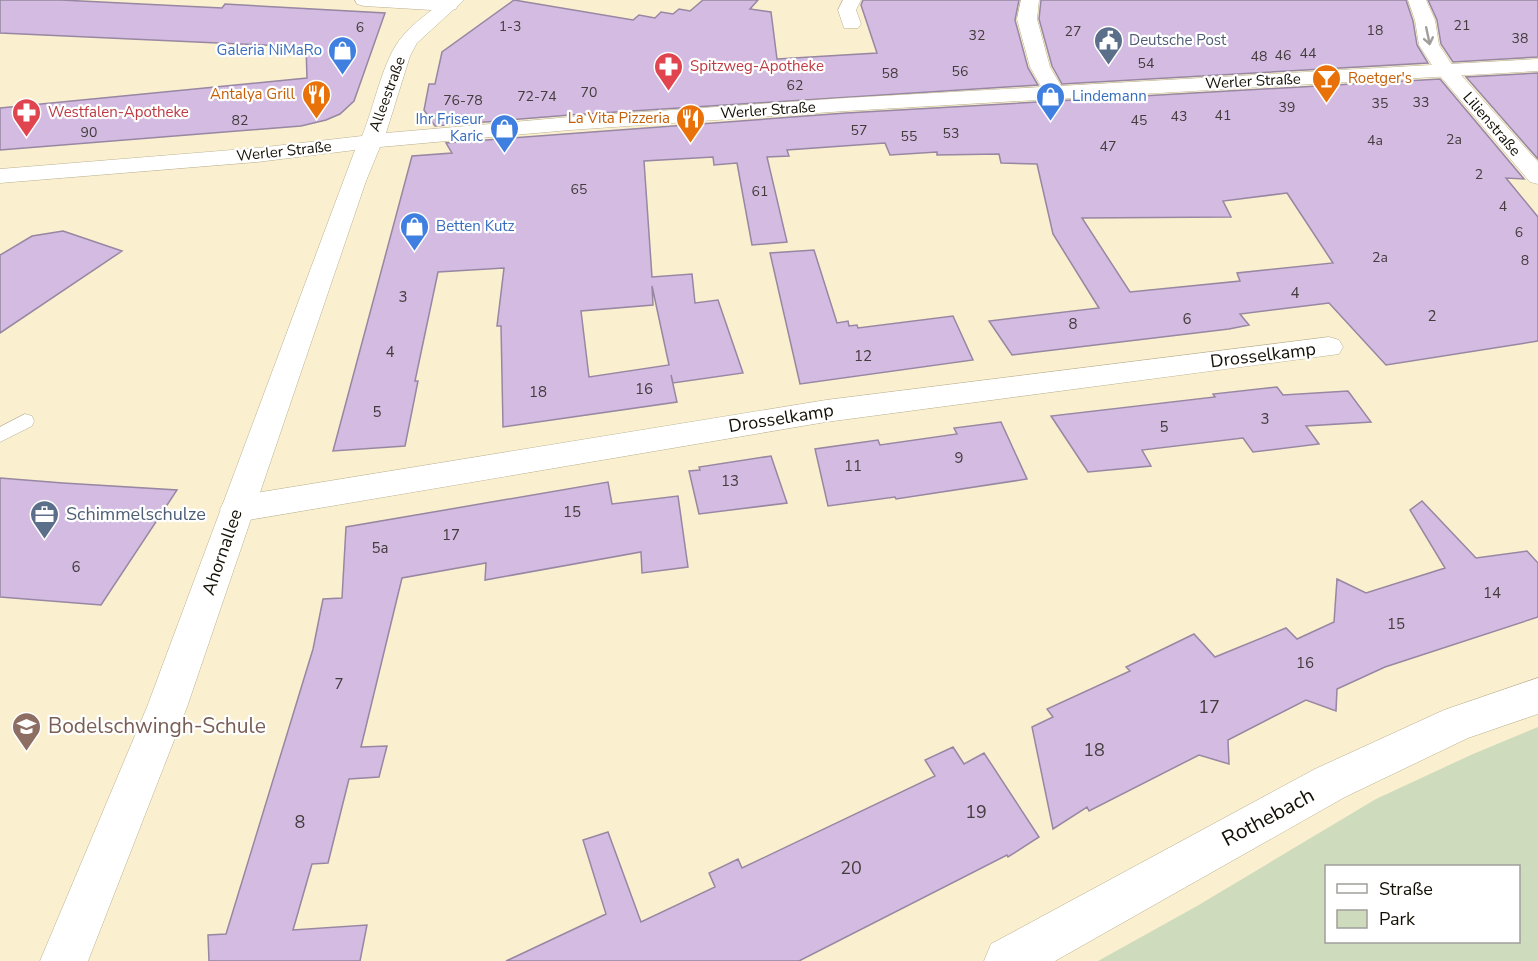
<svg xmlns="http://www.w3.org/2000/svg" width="1538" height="961" font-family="'Nunito Sans',sans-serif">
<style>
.green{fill:#cedbbc;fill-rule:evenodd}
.building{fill:#d3bbe1;stroke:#9787a2;stroke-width:1.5;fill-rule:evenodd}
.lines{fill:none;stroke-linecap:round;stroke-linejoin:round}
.service-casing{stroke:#b9b090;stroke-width:1}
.minor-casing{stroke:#b9b090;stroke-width:1}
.secondary-casing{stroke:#b9b090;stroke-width:1}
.service{fill:#fff;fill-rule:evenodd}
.minor{fill:#fff;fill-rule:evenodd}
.secondary{fill:#fff;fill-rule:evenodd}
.oneway{stroke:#a19f9b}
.labels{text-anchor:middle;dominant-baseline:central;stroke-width:4.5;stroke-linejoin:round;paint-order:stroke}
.far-number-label{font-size:14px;fill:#433b3c}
.far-service-label{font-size:15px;fill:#4e5e75;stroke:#fff;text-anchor:start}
.far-shop-label{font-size:15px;fill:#366cbe;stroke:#fff;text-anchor:end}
.far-health-label{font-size:15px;fill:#be3a42;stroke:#fff;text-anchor:start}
.far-food-label{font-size:15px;fill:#c56008;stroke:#fff;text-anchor:end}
.far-street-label{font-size:15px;fill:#131005;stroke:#fff}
.number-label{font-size:15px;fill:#433b3c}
.street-label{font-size:18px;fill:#131005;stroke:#fff}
.service-label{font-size:18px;fill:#4e5e75;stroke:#fff;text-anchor:start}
.near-number-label{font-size:18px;fill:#433b3c}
.near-education-label{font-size:21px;fill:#785e54;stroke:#fff;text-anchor:start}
.near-street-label{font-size:21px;fill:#131005;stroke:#fff}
</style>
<rect width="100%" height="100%" fill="#faf0cf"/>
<path class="green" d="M1538 727V961H1098L1197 906 1376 799 1473 754ZM1326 866H1518V942H1326Z"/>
<path class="building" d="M0 0H61L222 8 225 4 385 13 354 101 340 114 326 120 301 126 0 150V108L307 78 306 47 0 33Z
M514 0 633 20 639 15 655 18 661 12 673 14 679 9 690 11 703 0H758L750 9 771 12 777 59 877 53 861 5 863 0H1019L1015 20 1028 68 1038 85 570 115 435 126 424 110 429 84H435L442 52Z
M1041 0H1406L1413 21 1417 45 1428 63 1062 84 1052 66 1039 19Z
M1428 0H1538V57L1453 62 1441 44 1437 20Z
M1538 73V159L1466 77Z
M1440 79 1524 179 1506 178 1538 217V341L1386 365 1329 303 1240 314 1249 325 1229 329 1012 355 989 321 1099 308 1053 234 1037 164 1001 163 999 154 937 155V152L890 155 885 143 787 150 789 156 767 157 787 242 752 245 737 163 714 165 713 157 644 161 652 277 692 274 695 303 718 300 743 373 673 383 671 375 677 402 503 427 501 326H497L504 268 438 272 415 381H418L405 446 333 451 412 156 452 153 446 143 846 113ZM1287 193 1333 263 1237 273 1240 281 1130 292 1082 218 1231 217 1223 201ZM652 286 669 365 589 377 581 311 653 305Z
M63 231 122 251 0 333V255L32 236Z
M814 250 837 323 848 321 849 326 857 325 858 328 953 316 973 360 800 384 770 253Z
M1277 387 1283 395 1348 391 1371 422 1306 426 1319 444 1253 452 1243 438 1142 450 1151 466 1088 472 1051 416 1215 397 1213 394Z
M1001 422 1027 479 896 499 895 497 828 506 815 449 878 440 880 445 957 434 954 428Z
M771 456 787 503 699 514 689 471 700 470 699 467Z
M0 478 63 483 177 490 101 605 0 597Z
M608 482 612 504 678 496 688 567 642 573 641 552 485 580 486 563 402 578 361 747 387 746 379 777 349 779 328 863 312 864 293 930 367 925 360 961H209L208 935 226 934 313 649 323 599 342 598 346 527Z
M1422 501 1476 558 1527 551 1538 563V617L1385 667 1337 689 1336 711 1306 700 1228 740 1229 764 1199 755 1089 811 1087 807 1053 829 1032 727 1053 717 1047 709 1130 671 1126 667 1194 634 1215 657 1286 628 1297 639 1334 622 1337 579 1366 593 1445 568 1410 510Z
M953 747 964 764 984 753 1039 837 1008 857 1007 855 799 961H506L606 914 583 840 608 832 641 922 715 887 709 873 738 859 742 868 935 776 925 760Z"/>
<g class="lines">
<defs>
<path id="service" d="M25 414 32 416 34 421 32 426 0 442V427Z"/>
<path id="minor" d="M355 0H451L458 5 456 9 449 11 364 6 357 4Z
M843 0H861L856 10 861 24 858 28H844L838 10Z
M1021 0H1039L1037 19 1050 67 1064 91 1060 95 1053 97 1046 95 1030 67 1017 19Z
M1408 0H1426L1435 20 1439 45 1453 66 1538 162V184L1530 182 1435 70 1419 45 1415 20Z
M1329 337 1339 340 1343 347 1339 354 826 422 237 522 225 518 220 509 225 500 237 496 826 400Z
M1538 678V714L1468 738 1345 797 1055 961H984L991 944 1315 769 1444 710Z"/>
<path id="secondary" d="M444 0H464L417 43 410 56 386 133 570 117 846 98 1538 59V71L846 111 570 130 380 147 366 181 187 707 88 961H40L147 707 355 150 257 162 0 183V169L257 148 362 136C374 108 383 58 402 37 413 23 430 12 444 0Z"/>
</defs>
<use href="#service" class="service-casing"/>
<use href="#minor" class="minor-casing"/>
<use href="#secondary" class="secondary-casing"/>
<use href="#service" class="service"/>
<use href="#minor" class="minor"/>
<use href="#secondary" class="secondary"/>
</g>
<defs><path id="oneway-shaft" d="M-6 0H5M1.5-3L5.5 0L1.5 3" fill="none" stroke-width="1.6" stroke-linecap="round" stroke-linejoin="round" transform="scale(1.5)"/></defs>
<use class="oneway" href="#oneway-shaft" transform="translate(1428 36) rotate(78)"/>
<defs>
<symbol id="civic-pin" viewBox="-11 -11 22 30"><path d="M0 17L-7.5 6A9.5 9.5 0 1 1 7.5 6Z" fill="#5c6f8a" stroke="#fff"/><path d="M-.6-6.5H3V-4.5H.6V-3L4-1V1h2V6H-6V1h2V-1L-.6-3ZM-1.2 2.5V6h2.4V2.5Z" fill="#fff"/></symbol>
<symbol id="shop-pin" viewBox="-11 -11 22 30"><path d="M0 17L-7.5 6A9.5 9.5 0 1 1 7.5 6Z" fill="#3f7fe0" stroke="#fff"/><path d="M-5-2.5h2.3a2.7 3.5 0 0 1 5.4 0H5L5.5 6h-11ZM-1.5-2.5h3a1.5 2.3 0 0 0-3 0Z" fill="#fff"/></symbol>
<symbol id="pharmacy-pin" viewBox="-11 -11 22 30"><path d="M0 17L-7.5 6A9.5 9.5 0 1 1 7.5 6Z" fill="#e0444e" stroke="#fff"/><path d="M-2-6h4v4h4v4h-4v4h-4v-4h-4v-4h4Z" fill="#fff"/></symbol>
<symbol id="bar-pin" viewBox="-11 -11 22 30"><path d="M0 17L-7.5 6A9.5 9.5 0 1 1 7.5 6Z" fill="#e8710a" stroke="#fff"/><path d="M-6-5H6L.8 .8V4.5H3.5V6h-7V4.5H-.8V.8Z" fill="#fff"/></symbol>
<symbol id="restaurant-pin" viewBox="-11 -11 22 30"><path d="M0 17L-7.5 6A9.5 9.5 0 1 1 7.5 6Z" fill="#e8710a" stroke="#fff"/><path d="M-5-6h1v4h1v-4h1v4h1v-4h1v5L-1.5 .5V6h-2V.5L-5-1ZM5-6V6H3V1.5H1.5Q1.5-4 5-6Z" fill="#fff"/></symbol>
<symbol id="office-pin" viewBox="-11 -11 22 30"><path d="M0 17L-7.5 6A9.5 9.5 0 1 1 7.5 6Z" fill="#5c6f8a" stroke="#fff"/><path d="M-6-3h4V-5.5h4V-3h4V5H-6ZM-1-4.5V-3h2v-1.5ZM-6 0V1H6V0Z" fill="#fff"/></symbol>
<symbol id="school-pin" viewBox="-11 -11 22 30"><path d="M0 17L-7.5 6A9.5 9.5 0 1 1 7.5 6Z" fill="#8d6e63" stroke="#fff"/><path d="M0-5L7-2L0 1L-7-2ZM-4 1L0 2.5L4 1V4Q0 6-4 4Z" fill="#fff"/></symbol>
</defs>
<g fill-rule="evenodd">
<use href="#civic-pin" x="1092" y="24" width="33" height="45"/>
<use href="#shop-pin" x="326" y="34" width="33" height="45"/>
<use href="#pharmacy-pin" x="652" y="50" width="33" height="45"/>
<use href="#bar-pin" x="1310" y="62" width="33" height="45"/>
<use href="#restaurant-pin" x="300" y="78" width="33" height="45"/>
<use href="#shop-pin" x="1034" y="80" width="33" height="45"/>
<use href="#pharmacy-pin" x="10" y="96" width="33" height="45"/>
<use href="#restaurant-pin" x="674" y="102" width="33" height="45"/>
<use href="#shop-pin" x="488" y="112" width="33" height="45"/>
<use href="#shop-pin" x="398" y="210" width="33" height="45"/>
<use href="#office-pin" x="28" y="498" width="33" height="45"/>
<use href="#school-pin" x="10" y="710" width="33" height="45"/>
</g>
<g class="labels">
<g class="far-number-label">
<text x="1462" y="25">21</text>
<text x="510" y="26">1-3</text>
<text x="360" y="27">6</text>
<text x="1375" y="30">18</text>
<text x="1073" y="31">27</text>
<text x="977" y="35">32</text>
<text x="1520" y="38">38</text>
<text x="1308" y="53">44</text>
<text x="1283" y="55">46</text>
<text x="1259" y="56">48</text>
<text x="1146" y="63">54</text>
<text x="960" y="71">56</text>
<text x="890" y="73">58</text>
<text x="795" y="85">62</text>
<text x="589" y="92">70</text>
<text x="537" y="96">72-74</text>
<text x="463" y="100">76-78</text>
<text x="1421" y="102">33</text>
<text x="1380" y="103">35</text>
<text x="1287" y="107">39</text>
<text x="1223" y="115">41</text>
<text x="1179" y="116">43</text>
<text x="240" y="120">82</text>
<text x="1139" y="120">45</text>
<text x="859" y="130">57</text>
<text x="89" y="132">90</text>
<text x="951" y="133">53</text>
<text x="909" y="136">55</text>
<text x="1454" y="139">2a</text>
<text x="1375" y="140">4a</text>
<text x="1108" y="146">47</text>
<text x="1479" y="174">2</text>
<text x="579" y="189">65</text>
<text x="760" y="191">61</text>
<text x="1503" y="206">4</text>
<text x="1519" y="232">6</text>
<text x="1380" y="257">2a</text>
<text x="1525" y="260">8</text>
</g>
<g class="far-service-label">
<text x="1129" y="40">Deutsche Post</text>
</g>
<g class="far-shop-label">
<text x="322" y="50">Galeria NiMaRo</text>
<text x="1072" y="96" text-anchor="start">Lindemann</text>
<text x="483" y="119">Ihr Friseur<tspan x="483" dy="17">Karic</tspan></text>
<text x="436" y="226" text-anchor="start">Betten Kutz</text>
</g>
<g class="far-health-label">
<text x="690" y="66">Spitzweg-Apotheke</text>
<text x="48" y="112">Westfalen-Apotheke</text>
</g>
<g class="far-food-label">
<text x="1348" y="78" text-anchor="start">Roetger's</text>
<text x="295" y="94">Antalya Grill</text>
<text x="670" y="118">La Vita Pizzeria</text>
</g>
<g class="far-street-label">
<text transform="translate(1253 81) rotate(-3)">Werler Straße</text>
<text transform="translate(387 94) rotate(-70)">Alleestraße</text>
<text transform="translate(768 110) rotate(-4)">Werler Straße</text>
<text transform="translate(1492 124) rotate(49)">Lilienstraße</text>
<text transform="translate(284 151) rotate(-6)">Werler Straße</text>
</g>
<g class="number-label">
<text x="1295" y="293">4</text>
<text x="403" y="297">3</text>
<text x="1432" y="316">2</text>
<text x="1187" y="319">6</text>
<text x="1073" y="324">8</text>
<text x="390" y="352">4</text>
<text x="863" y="356">12</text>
<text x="644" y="389">16</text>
<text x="538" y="392">18</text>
<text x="377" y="412">5</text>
<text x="1265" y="419">3</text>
<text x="1164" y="427">5</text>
<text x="959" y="458">9</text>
<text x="853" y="466">11</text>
<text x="730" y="481">13</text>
<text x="572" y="512">15</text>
<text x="451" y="535">17</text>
<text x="380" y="548">5a</text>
<text x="76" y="567">6</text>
<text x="1492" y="593">14</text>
<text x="1396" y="624">15</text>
<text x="1305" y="663">16</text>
<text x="339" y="684">7</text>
</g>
<g class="street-label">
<text transform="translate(1263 355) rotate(-7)">Drosselkamp</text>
<text transform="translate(781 418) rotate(-9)">Drosselkamp</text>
<text transform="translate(222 552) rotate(-71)">Ahornallee</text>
</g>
<g class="service-label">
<text x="66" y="514">Schimmelschulze</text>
</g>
<g class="near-number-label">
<text x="1209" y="707">17</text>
<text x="1094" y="750">18</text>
<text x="976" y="812">19</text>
<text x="300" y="822">8</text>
<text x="851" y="868">20</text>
</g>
<g class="near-education-label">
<text x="48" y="726">Bodelschwingh-Schule</text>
</g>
<g class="near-street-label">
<text transform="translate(1268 817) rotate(-28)">Rothebach</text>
</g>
</g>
<rect x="1325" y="865" width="195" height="78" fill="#ffffff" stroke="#a19f9b" stroke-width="1.5"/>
<rect x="1337" y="884" width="30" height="9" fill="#ffffff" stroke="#a19f9b" stroke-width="1.5"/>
<text x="1379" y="895" font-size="18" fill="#131005">Straße</text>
<rect x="1337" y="910" width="30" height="18" fill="#cedbbc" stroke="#a19f9b" stroke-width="1.5"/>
<text x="1379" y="925" font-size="18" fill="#131005">Park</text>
</svg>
